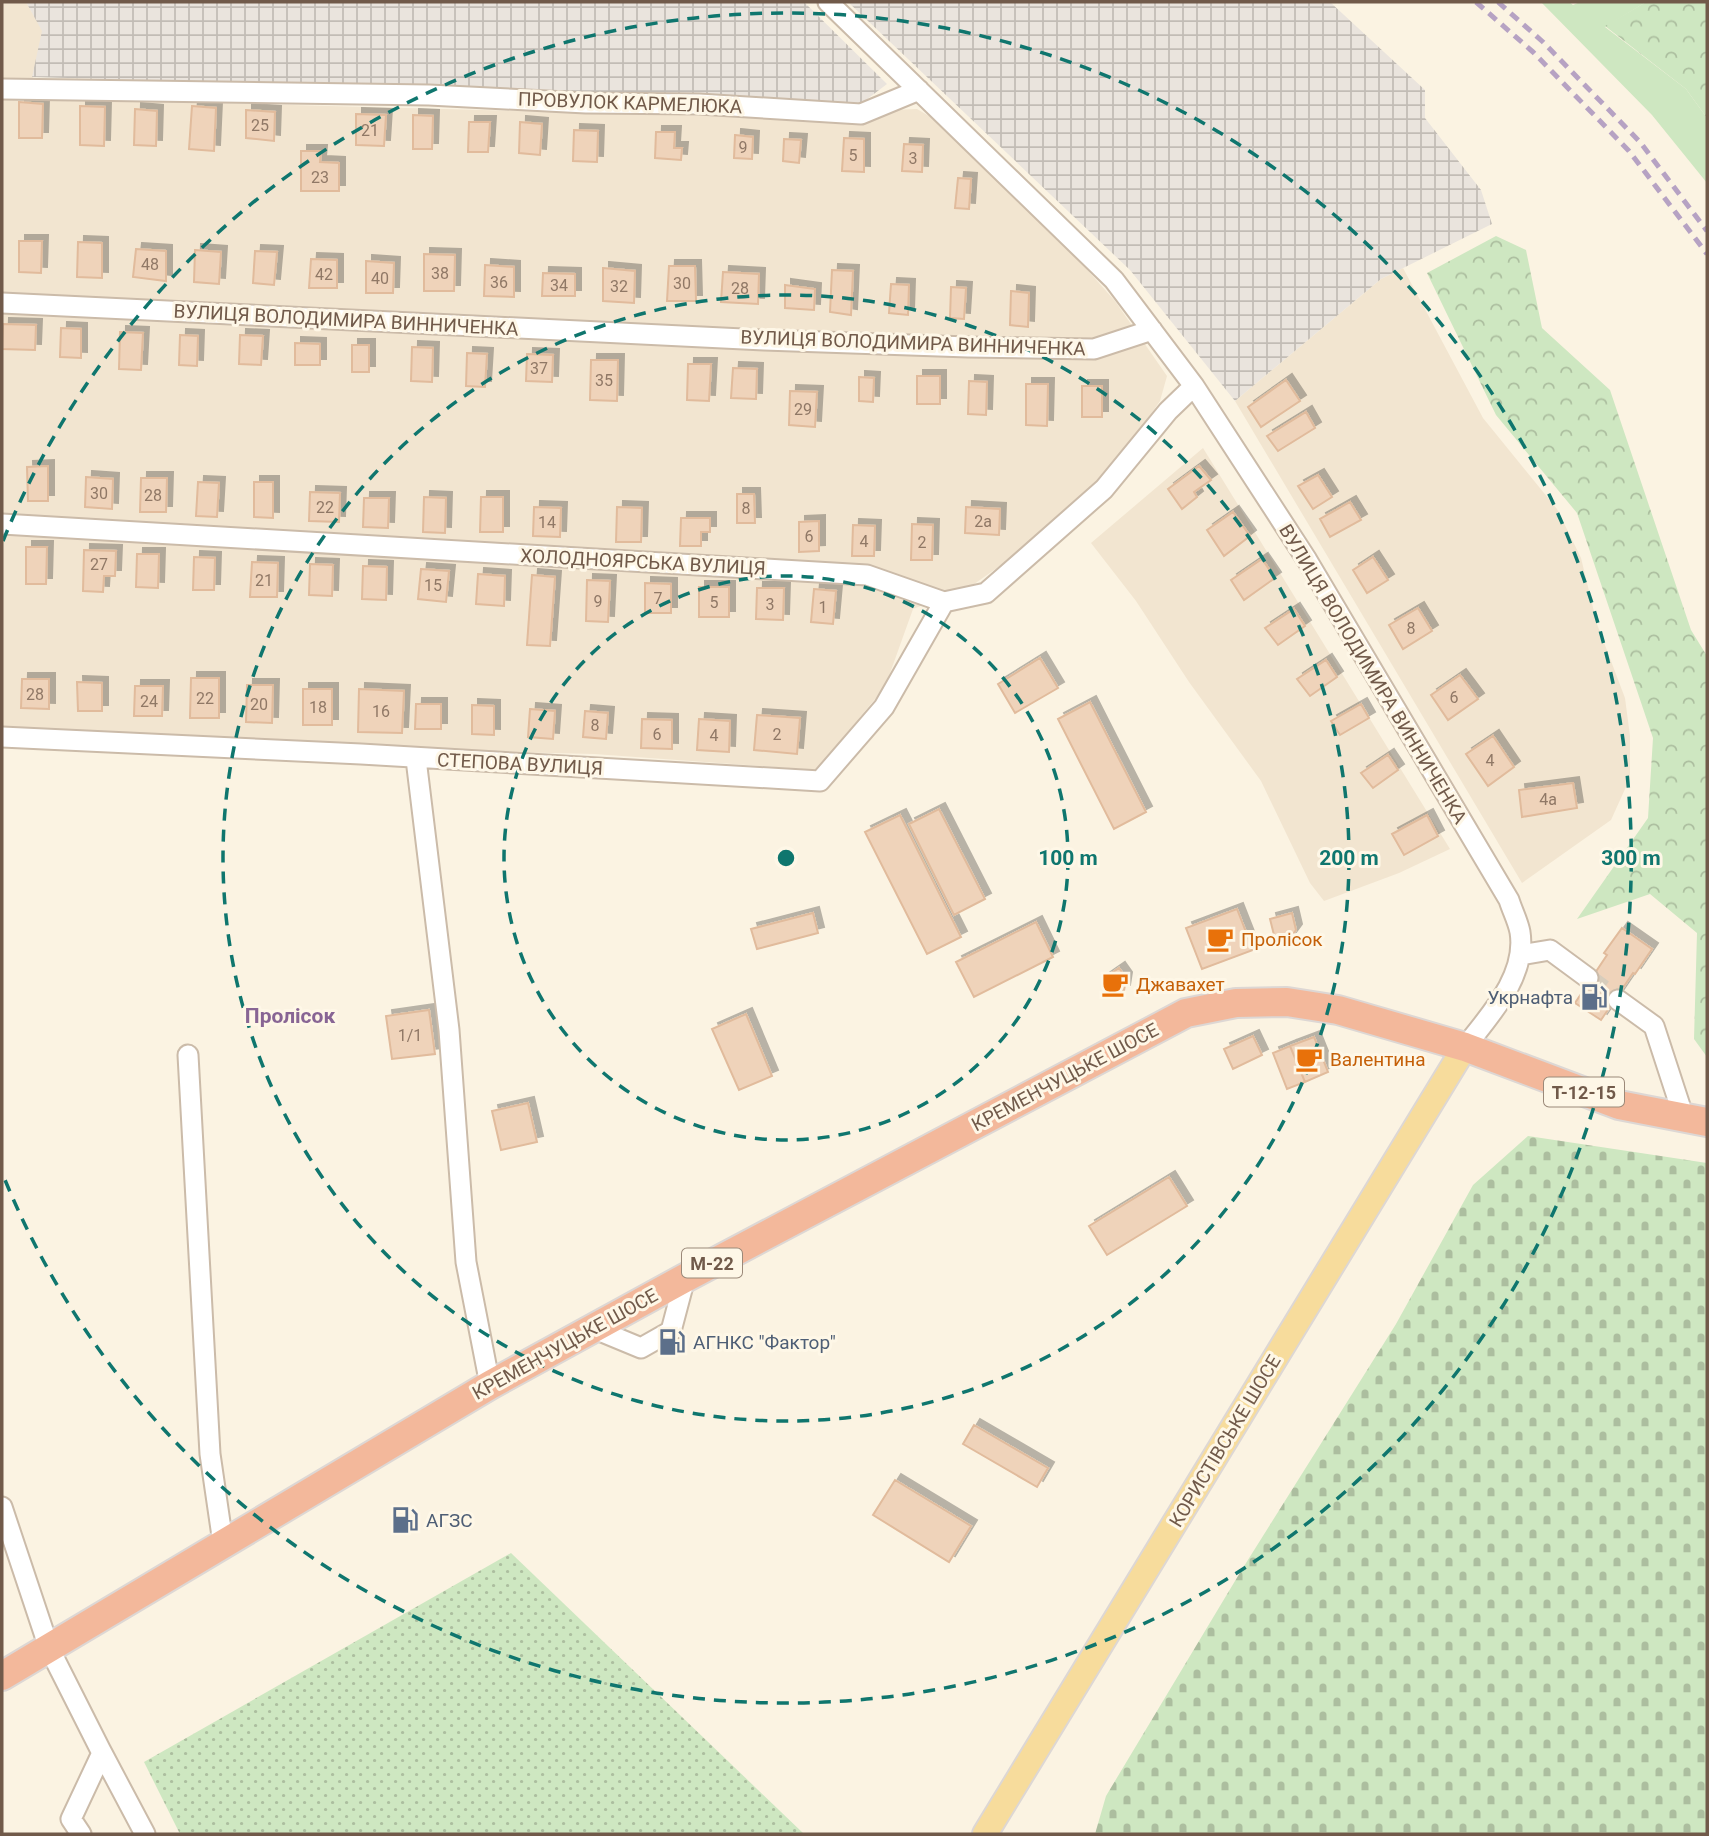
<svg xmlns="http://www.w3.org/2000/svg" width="1709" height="1836" font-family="Roboto,sans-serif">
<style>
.residential{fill:#f2e5d0}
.industrial{fill:url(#industrial-grid)}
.grass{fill:#cee7c1}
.forest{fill:url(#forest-crowns)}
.cemetery{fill:url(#cemetery-stones)}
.park{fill:url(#park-dots)}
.building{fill:#efd3ba;stroke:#e1bb9c;stroke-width:2;filter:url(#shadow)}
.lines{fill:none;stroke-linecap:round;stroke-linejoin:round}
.minor-tunnel{stroke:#d8cdbc;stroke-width:19;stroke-dasharray:19 10;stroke-linecap:butt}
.minor-casing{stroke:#cbbba9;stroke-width:23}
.major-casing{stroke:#ddd7d4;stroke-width:28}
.highway-casing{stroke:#ddd7d4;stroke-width:32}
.minor{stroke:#fff;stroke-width:19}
.major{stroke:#f7dc9c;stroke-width:24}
.highway{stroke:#f3b89b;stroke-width:28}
.rail{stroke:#b6a2c3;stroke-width:5;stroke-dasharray:10 7;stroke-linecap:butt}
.ring{fill:none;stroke:#0f766e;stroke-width:3.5;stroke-dasharray:12 9}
.labels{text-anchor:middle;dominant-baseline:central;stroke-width:6;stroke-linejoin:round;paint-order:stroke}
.number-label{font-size:16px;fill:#907866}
.shield{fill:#fef7e7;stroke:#9b8979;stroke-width:2}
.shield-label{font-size:18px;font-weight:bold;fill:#715a4a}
.street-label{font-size:19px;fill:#715a4a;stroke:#fef7e7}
.food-label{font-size:19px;fill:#c56008;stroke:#fef7e7;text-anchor:start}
.service-label{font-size:19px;fill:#4e5e75;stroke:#fef7e7;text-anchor:start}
.neighbourhood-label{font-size:21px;font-weight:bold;fill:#886594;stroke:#fef7e7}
.centre{fill:#0f766e;stroke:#fef7e7;stroke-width:3.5}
.ring-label{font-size:21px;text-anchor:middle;font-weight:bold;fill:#0f766e;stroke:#fef7e7;stroke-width:6;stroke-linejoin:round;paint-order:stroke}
</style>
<defs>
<pattern id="industrial-grid" width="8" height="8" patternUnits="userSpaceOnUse" patternTransform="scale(1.75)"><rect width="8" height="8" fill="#eae4dd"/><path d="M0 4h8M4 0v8" fill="none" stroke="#c2bcb5"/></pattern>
<pattern id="forest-crowns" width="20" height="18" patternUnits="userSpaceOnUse" patternTransform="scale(1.75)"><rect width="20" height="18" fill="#cee7c1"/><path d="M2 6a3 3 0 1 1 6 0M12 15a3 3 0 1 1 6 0" fill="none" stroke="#acbe9f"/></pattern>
<pattern id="cemetery-stones" width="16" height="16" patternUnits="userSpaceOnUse" patternTransform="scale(1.75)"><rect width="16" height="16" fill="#cee7c1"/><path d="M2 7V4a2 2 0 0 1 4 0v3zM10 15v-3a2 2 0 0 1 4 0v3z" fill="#acbe9f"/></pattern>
<pattern id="park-dots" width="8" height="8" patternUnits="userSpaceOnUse" patternTransform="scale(1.75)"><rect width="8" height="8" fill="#cee7c1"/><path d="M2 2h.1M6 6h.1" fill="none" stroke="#acbe9f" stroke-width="1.8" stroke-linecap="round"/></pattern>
<filter id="shadow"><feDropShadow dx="6" dy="-6" stdDeviation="0" flood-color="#0004"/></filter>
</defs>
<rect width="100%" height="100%" fill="#fbf3e2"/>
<path class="residential" d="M2 2H26L43 31 29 98 867 120 893 110 917 109 934 119 1066 246 1115 301 1167 376 1160 401 1101 485 1042 536 970 587 913 609 885 687 816 770 594 754 418 750 2 726Z
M1403 268 1483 418 1557 509 1581 558 1597 624 1625 698 1630 736V778L1611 820 1522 883 1235 401 1381 279Z
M1203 448 1450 849 1399 873 1324 901 1310 883 1261 781 1189 682 1136 601 1091 543Z"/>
<path class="industrial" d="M26 2H804L887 84 858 106 539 91 32 77 42 31Z
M848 2H1330L1425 90V118L1481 190 1492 224 1381 279 1235 401 1130 270Z"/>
<path class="grass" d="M1541 2H1569L1573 5 1580 2H1646L1605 27 1686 89 1707 118V183L1652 115Z"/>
<path class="forest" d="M1646 2H1707V118L1686 89 1605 26Z
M1496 236 1526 250 1542 328 1610 390 1691 630 1707 656V1057L1694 1039 1697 933 1650 894 1577 919 1648 818 1653 738 1577 513 1496 415 1427 273Z"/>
<path class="cemetery" d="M1528 1136 1707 1163V1834H1095L1106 1796 1241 1571 1396 1324 1473 1185Z"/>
<path class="park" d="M511 1553 804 1834H180L144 1762Z"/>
<path class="building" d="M19 102 43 104 42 138H19Z
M80 106 105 107 104 146 80 145Z
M192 106 216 108 214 151 189 149Z
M135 109 157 111 156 146 134 145Z
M246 110 275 112 274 141 246 138Z
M356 114 386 115 384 146 356 145Z
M413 115 433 116 432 149H413Z
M469 122H490L488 152H468Z
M520 122 542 124 540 155 519 153Z
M574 130 598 131 597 162 573 161Z
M656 132H675L674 148H682L681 160 655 158Z
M735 135 753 137 752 159 734 158Z
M844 138 864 139V172L842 171Z
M784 139 801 140 799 163 783 161Z
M904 144 923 145 922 172 902 171Z
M301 151H321L320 162 339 163V191H301Z
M958 178 971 179 969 209 955 208Z
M19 241H42L41 273 19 272Z
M78 242 102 243V278L77 277Z
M136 249 166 251V281L133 277Z
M195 250 221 252 219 284 194 282Z
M255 251 277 252 274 285 253 283Z
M424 254 455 255 454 291H424Z
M311 259 337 260V288H309Z
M366 261 394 263 393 293H366Z
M485 265 514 267V297L484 296Z
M669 266H695L696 301H667Z
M603 268 635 271 634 303 603 301Z
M832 270 853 271 851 315 830 312Z
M723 272 759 274 758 304 721 302Z
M543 273 575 274V296H542Z
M891 284 909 285 908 315 889 313Z
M785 285 815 289 814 310 785 308Z
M951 287 966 288 964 319 950 318Z
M1011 291 1029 293 1028 327 1010 325Z
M3 324 36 325 35 350 2 349Z
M61 328 81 329V358L60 357Z
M120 332 143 333 141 370 119 369Z
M180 335 198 336 197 366 179 365Z
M240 335 263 336 261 365 239 364Z
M295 343 320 344V365H295Z
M352 345H369V372H352Z
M412 347 433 348 432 382 411 381Z
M467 353 487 354 485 387 466 386Z
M527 354 553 355 552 382 526 381Z
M591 360H618L617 401 590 400Z
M688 364H711L709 401 687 400Z
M733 368 757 369 756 399 731 398Z
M917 376H940V404H917Z
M859 377 874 378 873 402 859 401Z
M1286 380 1300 401 1261 427 1248 407Z
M969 381 987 382 986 415 968 414Z
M1026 384H1048L1047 426 1026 425Z
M1082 386H1102V417H1082Z
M790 391 817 392 815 427 789 425Z
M1306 412 1315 428 1278 451 1267 436Z
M48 466V501H28L27 467Z
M1199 466 1211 480 1194 492 1197 497 1182 509 1168 489Z
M1318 475 1332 497 1313 509 1298 486Z
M86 477 113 479 112 509 85 507Z
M141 478H167L166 512H140Z
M198 482 219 483 217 517 196 516Z
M254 482H273V518L254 517Z
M310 492 340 493 339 522 309 521Z
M737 494H754L755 523H737Z
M424 497 446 498 445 533 423 532Z
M481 497H503V532H480Z
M364 498H389L388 528 363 527Z
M1350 502 1361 520 1330 537 1320 519Z
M534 507 561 508 560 537 533 536Z
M617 507 642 508 641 542H616Z
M966 507 1000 509 999 535 965 533Z
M1233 512 1250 536 1224 556 1207 530Z
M681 518H710V532H701V546H680Z
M819 521V551L799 552V522Z
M912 524 933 525 932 560H911Z
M853 525 875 526 874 556H852Z
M26 547H47L46 584H26Z
M84 550 116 551 115 576H104L103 592 83 591Z
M137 554H159L158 588 136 587Z
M194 557 215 558 214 590H193Z
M1373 557 1388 580 1367 593 1353 570Z
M1262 559 1275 578 1244 600 1231 580Z
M252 562 278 563 277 597H250Z
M310 564 333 565 332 596 309 595Z
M363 566 387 567 386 600 362 599Z
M421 569 449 571 446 602 418 599Z
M478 574 505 576 504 606 476 604Z
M532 575 555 577 550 646 527 645Z
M587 580 610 581 608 622 586 621Z
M645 583 671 584V613H645Z
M699 587H729V617H699Z
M757 588H784L783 620 756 619Z
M814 589 836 591 833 624 811 622Z
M1418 608 1432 631 1403 649 1389 625Z
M1294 609 1305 626 1278 645 1265 628Z
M1040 658 1058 688 1015 713 998 684Z
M1326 660 1337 677 1310 696 1297 679Z
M1460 675 1478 699 1448 720 1431 695Z
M191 678H219V718H190Z
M22 679H49V709L21 708Z
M77 682 102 683V711H78Z
M247 685H273L272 723 246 722Z
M135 686H163L162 716H134Z
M303 689H332V725H303Z
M359 689 404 691 402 733 358 732Z
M1090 702 1146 812 1114 829 1058 719Z
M416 704H441V729H415Z
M1361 704 1369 718 1340 735 1331 721Z
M472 705 494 706V735L472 734Z
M530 709 555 711 553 739 528 737Z
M585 711 608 713 606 739 583 737Z
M757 715 800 718 797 754 754 750Z
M642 719 672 720V749L641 748Z
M699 719 730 721 729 752 697 750Z
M1493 736 1514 767 1488 786 1466 754Z
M1388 755 1398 770 1373 788 1361 773Z
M1573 783 1577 808 1522 817 1519 790Z
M939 809 985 899 954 915 909 824Z
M900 815 961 937 927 954 865 832Z
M1427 815 1438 836 1404 855 1392 834Z
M1237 909 1253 950 1202 969 1186 928Z
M813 913 818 933 757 949 751 929Z
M1292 913 1296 930 1287 942 1283 941 1274 935 1270 919Z
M1036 922 1053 957 974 997 956 962Z
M1622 928 1652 949 1635 974 1633 973 1601 1020 1575 1003 1607 955 1604 953Z
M1119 968 1126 978 1124 991 1109 989 1103 979Z
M429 1010 435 1054 392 1059 386 1016Z
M746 1014 772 1076 739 1090 712 1029Z
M1253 1036 1262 1055 1233 1069 1224 1049Z
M1314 1037 1328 1072 1305 1082 1290 1046Z
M1290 1046 1305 1082 1287 1089 1273 1053Z
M528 1103 537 1142 501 1150 492 1111Z
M1169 1177 1187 1206 1107 1255 1089 1226Z
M974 1425 1048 1468 1037 1487 963 1444Z
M895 1480 971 1526 949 1562 873 1515Z"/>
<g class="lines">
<path class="minor-tunnel" d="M1588 978 1618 1000"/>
<defs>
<path id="minor" d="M828 2 1114 280 1194 386 1307 560 1509 900C1512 910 1518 921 1520 932 1527 976 1490 1015 1465 1047
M2 89 429 95 586 103 699 104 861 114 919 90
M2 303 764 340 968 347 1094 349 1152 330
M2 524 867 575 944 602 986 593 1104 489 1168 411 1194 386
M2 737 361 754 820 781 884 707 944 602
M416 759 449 1030 466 1262 490 1385
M1520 955 1550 950 1588 978
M1618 1000 1654 1026 1684 1118
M188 1055 210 1454 223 1543
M595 1329 641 1348 671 1331 685 1278
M2 1507 49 1648 102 1753 71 1819 81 1834
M101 1751 145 1834"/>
<path id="major" d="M985 1834 1465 1047"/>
<path id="highway" d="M2 1676 490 1385 685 1278 1186 1013 1236 1003 1287 1002 1338 1010 1465 1047 1619 1105 1707 1122"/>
</defs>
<use href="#minor" class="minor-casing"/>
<use href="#major" class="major-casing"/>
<use href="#highway" class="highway-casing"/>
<use href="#minor" class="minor"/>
<use href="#major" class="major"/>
<use href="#highway" class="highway"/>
<path class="rail" d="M1476 2 1533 52 1629 151 1707 254
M1498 2 1543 42 1640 142 1707 231"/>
</g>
<g class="ring">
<circle cx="786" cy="858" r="282"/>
<circle cx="786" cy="858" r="563"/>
<path d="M3 541A845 845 0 1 1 3 1175"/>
</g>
<defs>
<symbol id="cafe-bare" viewBox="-9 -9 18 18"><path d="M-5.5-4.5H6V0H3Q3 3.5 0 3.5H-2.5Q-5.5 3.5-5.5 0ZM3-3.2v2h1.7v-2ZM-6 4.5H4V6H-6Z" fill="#e8710a" stroke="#fef7e7" stroke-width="2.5" paint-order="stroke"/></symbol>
<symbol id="fuel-bare" viewBox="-9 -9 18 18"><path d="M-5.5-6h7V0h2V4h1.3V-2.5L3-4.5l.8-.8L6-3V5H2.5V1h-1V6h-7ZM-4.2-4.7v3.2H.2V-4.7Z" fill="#5c6f8a" stroke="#fef7e7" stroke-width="2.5" paint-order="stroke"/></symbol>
</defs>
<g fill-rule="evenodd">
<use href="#cafe-bare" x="1201" y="920" width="38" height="38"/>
<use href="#cafe-bare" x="1096" y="965" width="38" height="38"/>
<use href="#fuel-bare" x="1575" y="978" width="38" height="38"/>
<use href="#cafe-bare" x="1290" y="1040" width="38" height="38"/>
<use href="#fuel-bare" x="653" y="1323" width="38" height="38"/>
<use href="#fuel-bare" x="386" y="1501" width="38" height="38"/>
</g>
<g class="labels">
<g class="number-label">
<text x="260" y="125">25</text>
<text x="370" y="130">21</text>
<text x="743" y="147">9</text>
<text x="853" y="155">5</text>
<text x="913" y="158">3</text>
<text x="320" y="177">23</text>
<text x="150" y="264">48</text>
<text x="440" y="273">38</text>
<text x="324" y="274">42</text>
<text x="380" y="278">40</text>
<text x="499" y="282">36</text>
<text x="682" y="283">30</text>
<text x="559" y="285">34</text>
<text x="619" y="286">32</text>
<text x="740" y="288">28</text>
<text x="539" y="368">37</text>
<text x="604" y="380">35</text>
<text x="803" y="409">29</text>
<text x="99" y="493">30</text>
<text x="153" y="495">28</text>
<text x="325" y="507">22</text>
<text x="746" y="508">8</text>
<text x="983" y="521">2а</text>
<text x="547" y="522">14</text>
<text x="809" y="536">6</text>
<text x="864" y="541">4</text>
<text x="922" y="542">2</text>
<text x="99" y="564">27</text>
<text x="264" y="580">21</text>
<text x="433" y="585">15</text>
<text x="658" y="598">7</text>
<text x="598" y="601">9</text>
<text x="714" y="602">5</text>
<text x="770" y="604">3</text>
<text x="823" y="607">1</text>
<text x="1411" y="628">8</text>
<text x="35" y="694">28</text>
<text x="1454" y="697">6</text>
<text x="205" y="698">22</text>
<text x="149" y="701">24</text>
<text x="259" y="704">20</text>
<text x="318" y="707">18</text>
<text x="381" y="711">16</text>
<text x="595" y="725">8</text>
<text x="657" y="734">6</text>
<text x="777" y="734">2</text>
<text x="714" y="735">4</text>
<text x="1490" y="760">4</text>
<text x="1548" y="799">4а</text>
<text x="410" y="1035">1/1</text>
</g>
<g class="shield">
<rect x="1544" y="1077.5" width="80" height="29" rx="5"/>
<rect x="682" y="1248.5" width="60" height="29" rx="5"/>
</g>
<g class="shield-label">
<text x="1584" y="1092">Т-12-15</text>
<text x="712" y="1263">М-22</text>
</g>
<g class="street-label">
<text transform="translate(630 103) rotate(2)">ПРОВУЛОК КАРМЕЛЮКА</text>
<text transform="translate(346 320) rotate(3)">ВУЛИЦЯ ВОЛОДИМИРА ВИННИЧЕНКА</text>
<text transform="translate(913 343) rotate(2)">ВУЛИЦЯ ВОЛОДИМИРА ВИННИЧЕНКА</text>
<text transform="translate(643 562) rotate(3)">ХОЛОДНОЯРСЬКА ВУЛИЦЯ</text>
<text transform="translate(1373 674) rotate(59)">ВУЛИЦЯ ВОЛОДИМИРА ВИННИЧЕНКА</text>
<text transform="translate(520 764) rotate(3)">СТЕПОВА ВУЛИЦЯ</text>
<text transform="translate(1065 1077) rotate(-28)">КРЕМЕНЧУЦЬКЕ ШОСЕ</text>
<text transform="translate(565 1344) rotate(-29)">КРЕМЕНЧУЦЬКЕ ШОСЕ</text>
<text transform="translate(1225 1441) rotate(-59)">КОРИСТІВСЬКЕ ШОСЕ</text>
</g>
<g class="food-label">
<text x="1241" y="939">Пролісок</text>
<text x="1136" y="984">Джавахет</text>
<text x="1330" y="1059">Валентина</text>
</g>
<g class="service-label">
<text x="1573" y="997" text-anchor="end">Укрнафта</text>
<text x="693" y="1342">АГНКС "Фактор"</text>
<text x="426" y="1520">АГЗС</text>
</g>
<g class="neighbourhood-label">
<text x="290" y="1016">Пролісок</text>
</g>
</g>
<circle cx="786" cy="858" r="10" class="centre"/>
<g class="ring-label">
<text x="1068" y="865">100 m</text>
<text x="1349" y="865">200 m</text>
<text x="1631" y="865">300 m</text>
</g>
<rect width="1709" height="1836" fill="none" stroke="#715a4a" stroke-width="7"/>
</svg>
